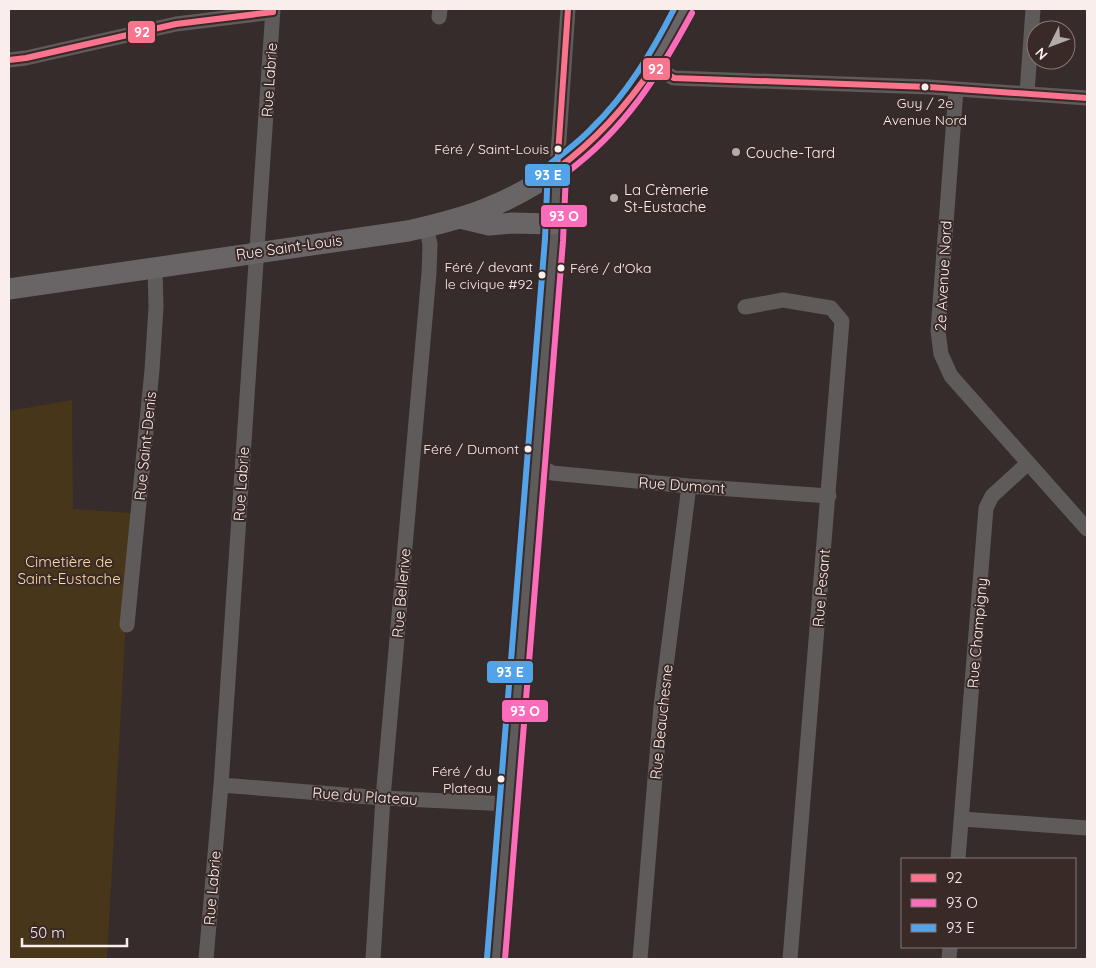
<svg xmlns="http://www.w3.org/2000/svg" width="1096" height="968" font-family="Quicksand,sans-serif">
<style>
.green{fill:#47361a}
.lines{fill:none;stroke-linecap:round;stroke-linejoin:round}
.minor{stroke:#5f5b5b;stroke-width:15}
.tertiary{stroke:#5f5b5b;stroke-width:19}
.secondary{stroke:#696566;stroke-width:21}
.bus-1-casing{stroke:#392927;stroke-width:10}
.bus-2-casing{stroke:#392927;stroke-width:10}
.bus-3-casing{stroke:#392927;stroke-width:10}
.bus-1{stroke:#fc738d;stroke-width:6}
.bus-2{stroke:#fb6dba;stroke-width:6}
.bus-3{stroke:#53a3e8;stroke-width:6}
.bus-dot{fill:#f9eeec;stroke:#392927;stroke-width:2}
.poi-dot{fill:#b4aaa8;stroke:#392927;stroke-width:2}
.labels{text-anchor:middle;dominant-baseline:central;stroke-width:4;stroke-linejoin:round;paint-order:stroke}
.bus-label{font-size:14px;fill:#f9eeec;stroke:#392927;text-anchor:end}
.street-label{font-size:15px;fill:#f9eeec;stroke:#392927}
.poi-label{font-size:15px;fill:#f9eeec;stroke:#392927;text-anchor:start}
.park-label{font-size:15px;fill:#fddba6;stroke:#392927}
.line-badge{stroke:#392927;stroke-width:2}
.badge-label{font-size:14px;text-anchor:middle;font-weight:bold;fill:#fff}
</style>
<rect width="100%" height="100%" fill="#352c2b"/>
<path class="green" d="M72 400 73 509 132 513 107 959H9V411Z"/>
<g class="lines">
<path class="minor" d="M439 17 440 9
M9 60 26 58 176 24 273 12
M653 67 674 78 929 87 1087 98
M956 90 938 331 941 354 951 376 1087 529
M1027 93 1033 9
M557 169 568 9
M745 307 783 300 831 308 842 321 790 959
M536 469 549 471 552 473 689 486 829 496
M127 625 152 370 156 307 155 267
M221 785 383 798 509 804
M962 819 1087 828
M958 859 986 508 992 496 1028 463
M206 959 221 785 273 9
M373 959 383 798 429 273 430 244 426 227
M640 959 661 706 689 486
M949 959 950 947"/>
<path class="tertiary" d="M496 959 536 469 554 240 557 169"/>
<path class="secondary" d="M460 218 489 225 512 223 554 224
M9 289 408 231C434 225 460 219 485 209 542 187 595 146 632 98 653 70 669 39 684 9"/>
<defs>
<path id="bus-1" d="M9 60 26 58 176 24 273 12V9
M557 169C596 140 626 107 653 67L674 78 929 87 1087 98
M557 169 568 9"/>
<path id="bus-2" d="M505 959 563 241 566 173C625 129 657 78 692 13"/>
<path id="bus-3" d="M487 958 545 239 548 167 551 163C565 152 580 141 592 128 627 94 652 52 674 9"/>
</defs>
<use href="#bus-1" class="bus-1-casing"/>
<use href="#bus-2" class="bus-2-casing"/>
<use href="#bus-3" class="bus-3-casing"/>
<use href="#bus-1" class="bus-1"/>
<use href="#bus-2" class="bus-2"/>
<use href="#bus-3" class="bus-3"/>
</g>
<g class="bus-dot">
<circle cx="925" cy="87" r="4.5"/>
<circle cx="558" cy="149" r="4.5"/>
<circle cx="561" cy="268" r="4.5"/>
<circle cx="542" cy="275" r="4.5"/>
<circle cx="528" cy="449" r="4.5"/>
<circle cx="501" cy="779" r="4.5"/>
</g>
<g class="poi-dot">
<circle cx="736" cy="152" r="5"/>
<circle cx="614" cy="198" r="5"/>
</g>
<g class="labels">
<g class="bus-label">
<text x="925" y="103" text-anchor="middle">Guy / 2e<tspan x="925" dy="17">Avenue Nord</tspan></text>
<text x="549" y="149">Féré / Saint-Louis</text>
<text x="533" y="267">Féré / devant<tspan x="533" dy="17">le civique #92</tspan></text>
<text x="570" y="268" text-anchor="start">Féré / d'Oka</text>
<text x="519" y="449">Féré / Dumont</text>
<text x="492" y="771">Féré / du<tspan x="492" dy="17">Plateau</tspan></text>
</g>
<g class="street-label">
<text transform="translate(269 80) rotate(-86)">Rue Labrie</text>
<text transform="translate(289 247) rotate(-8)">Rue Saint-Louis</text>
<text transform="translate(943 276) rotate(-87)">2e Avenue Nord</text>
<text transform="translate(145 446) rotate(-84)">Rue Saint-Denis</text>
<text transform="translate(241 484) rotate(-86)">Rue Labrie</text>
<text transform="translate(682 485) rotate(4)">Rue Dumont</text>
<text transform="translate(821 588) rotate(-85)">Rue Pesant</text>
<text transform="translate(401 593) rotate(-85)">Rue Bellerive</text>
<text transform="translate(977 633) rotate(-85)">Rue Champigny</text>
<text transform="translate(661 722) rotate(-84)">Rue Beauchesne</text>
<text transform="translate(365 796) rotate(4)">Rue du Plateau</text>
<text transform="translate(212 888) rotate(-85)">Rue Labrie</text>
</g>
<g class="poi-label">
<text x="746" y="152">Couche-Tard</text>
<text x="624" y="189">La Crèmerie<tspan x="624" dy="17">St-Eustache</tspan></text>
</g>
<g class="park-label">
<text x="69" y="561">Cimetière de<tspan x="69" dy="17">Saint-Eustache</tspan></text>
</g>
</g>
<g class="line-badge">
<rect x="127" y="20" width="29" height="24" rx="5" fill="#fc738d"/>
<rect x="642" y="57" width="29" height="24" rx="5" fill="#fc738d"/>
<rect x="524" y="163" width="47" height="24" rx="5" fill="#53a3e8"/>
<rect x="540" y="204" width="48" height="24" rx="5" fill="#fb6dba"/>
<rect x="486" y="660" width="48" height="24" rx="5" fill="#53a3e8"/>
<rect x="501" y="699" width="48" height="24" rx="5" fill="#fb6dba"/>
</g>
<g class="badge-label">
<text x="142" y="37">92</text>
<text x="656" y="74">92</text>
<text x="548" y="180">93 E</text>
<text x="564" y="221">93 O</text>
<text x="510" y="677">93 E</text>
<text x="525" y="716">93 O</text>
</g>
<rect width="1096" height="968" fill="none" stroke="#f9eeec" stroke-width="20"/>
<rect x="901" y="858" width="175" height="90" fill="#392927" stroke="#867876"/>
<rect x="911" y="874" width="25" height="8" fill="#fc738d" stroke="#867876"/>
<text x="946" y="883" font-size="15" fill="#f9eeec">92</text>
<rect x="911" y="899" width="25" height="8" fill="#fb6dba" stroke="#867876"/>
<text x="946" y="908" font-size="15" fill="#f9eeec">93 O</text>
<rect x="911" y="924" width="25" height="8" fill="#53a3e8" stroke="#867876"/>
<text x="946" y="933" font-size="15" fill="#f9eeec">93 E</text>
<g transform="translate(1051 45) rotate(228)"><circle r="24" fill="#392927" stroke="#867876"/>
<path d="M0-4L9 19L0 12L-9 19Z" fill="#b4aaa8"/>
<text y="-8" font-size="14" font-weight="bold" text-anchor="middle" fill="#f9eeec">N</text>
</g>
<path d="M22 938v8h105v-8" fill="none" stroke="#f9eeec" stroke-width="2.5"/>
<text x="30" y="938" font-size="15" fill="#f9eeec" stroke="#392927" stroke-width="4" paint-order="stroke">50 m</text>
</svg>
